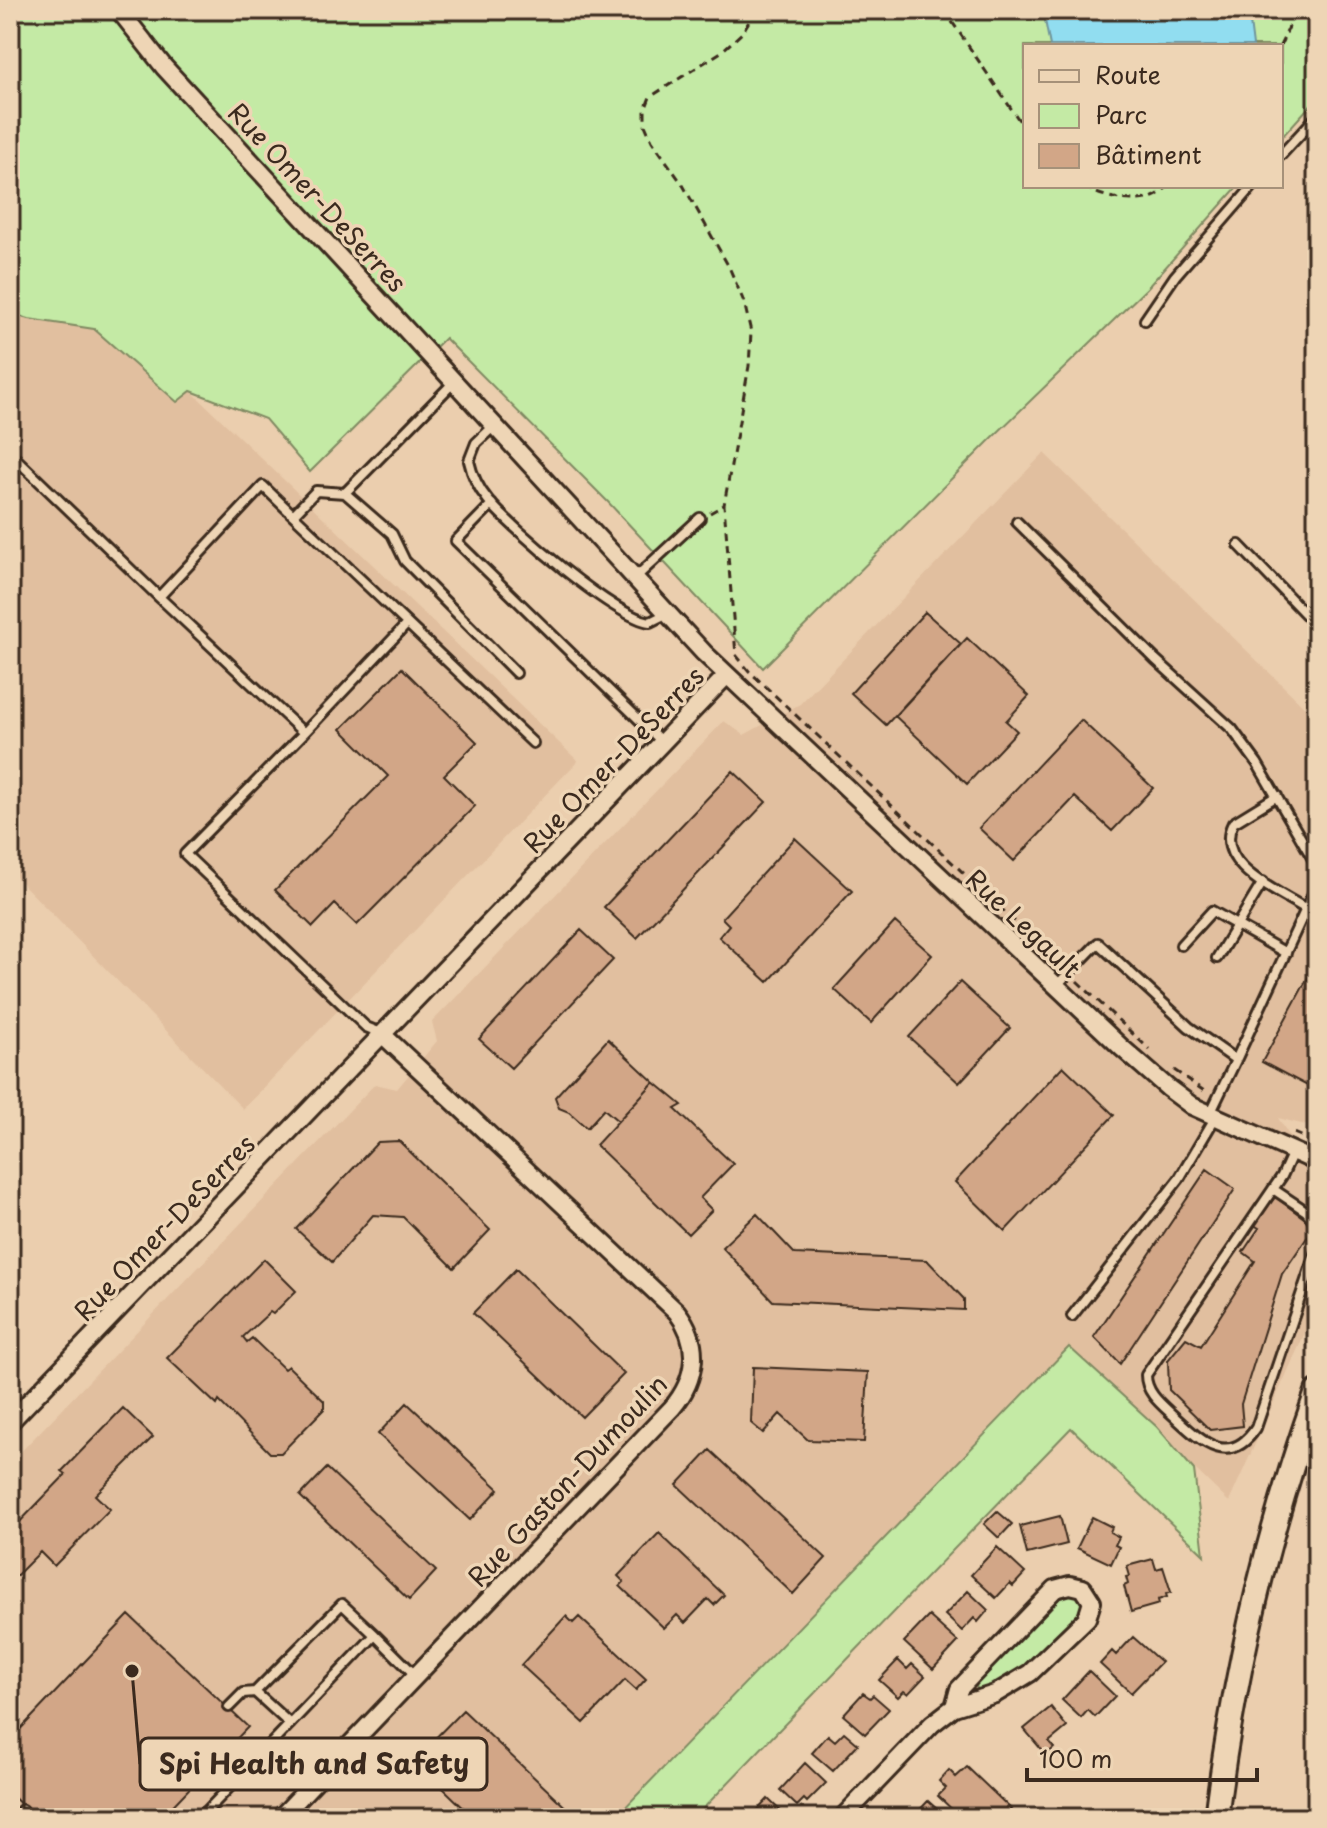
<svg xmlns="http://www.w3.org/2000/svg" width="1327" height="1828" font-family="'Playpen Sans',sans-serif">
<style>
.built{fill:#e1bf9f}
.green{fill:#c4eaa5;stroke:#808a62;stroke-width:2}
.water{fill:#91ddf0;stroke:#6f959c;stroke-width:2}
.building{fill:#d2a687;stroke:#3b2a1e;stroke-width:2}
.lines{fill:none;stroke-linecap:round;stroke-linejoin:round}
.lane-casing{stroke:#3b2a1e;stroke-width:14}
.street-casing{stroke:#3b2a1e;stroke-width:22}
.secondary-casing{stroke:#3b2a1e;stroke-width:28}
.path{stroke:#3b2a1e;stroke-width:3;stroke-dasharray:8 6;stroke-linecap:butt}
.lane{stroke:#eed5b5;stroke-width:8}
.street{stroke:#eed5b5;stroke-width:16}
.secondary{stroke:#eed5b5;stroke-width:22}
.labels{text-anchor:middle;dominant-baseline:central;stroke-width:7;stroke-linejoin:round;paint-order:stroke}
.street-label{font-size:26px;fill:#3b2a1e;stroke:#eed5b5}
.leader{fill:none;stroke:#3b2a1e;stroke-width:3}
.callout-dot{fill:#3b2a1e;stroke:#eed5b5;stroke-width:3}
.callout{fill:#eed5b5;stroke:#3b2a1e;stroke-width:3}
.callout-label{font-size:28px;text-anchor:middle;font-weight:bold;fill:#3b2a1e}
</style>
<rect width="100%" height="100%" fill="#ebceae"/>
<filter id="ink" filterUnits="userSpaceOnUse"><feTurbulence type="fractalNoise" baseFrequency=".0125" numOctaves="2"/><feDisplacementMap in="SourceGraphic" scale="16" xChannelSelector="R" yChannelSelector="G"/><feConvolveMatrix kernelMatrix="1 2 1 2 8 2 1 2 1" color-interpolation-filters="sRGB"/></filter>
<g filter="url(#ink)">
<path class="built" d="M10 313 29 319 94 329 176 402 191 391 578 761 243 1109 10 871Z
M1044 453 1317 719V1128L1278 1118 1317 1179V1306L1229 1502 1069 1347 615 1818H10V1463L375 1084 397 1089 437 1041 432 1022 724 721 744 735 800 704Z"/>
<path class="green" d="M10 10H1317V98L1281 138V46H1025V186H1238L1147 288 993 437 763 668 608 502 445 338 310 472 265 419 191 391 177 402 94 329 29 319 10 313Z
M1069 1347 1157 1427 1194 1470 1204 1555 1071 1428 694 1818H615Z
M1072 1592 1083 1599 1084 1607 1079 1616C1056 1638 1009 1692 977 1689L976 1685 979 1679 1060 1596Z"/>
<path class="water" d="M1043 10H1246L1249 14 1253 46H1050Z"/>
<path class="building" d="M925 612 961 644 886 725 851 693Z
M967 638 1029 696 1006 721 1017 731 967 784 895 716Z
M402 668 477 742 444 775 475 806 357 925 335 904 313 927 275 890 388 776 341 729Z
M1081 720 1153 788 1112 831 1075 797 1014 861 979 828Z
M733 771 766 802 637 938 604 907Z
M795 838 852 891 768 982 719 937 729 925 722 918Z
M895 922 932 955 871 1023 834 989Z
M581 930 613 960 511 1068 479 1039Z
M1317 961V1091L1262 1062Z
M960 982 1010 1028 959 1083 909 1037Z
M608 1039 654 1082 618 1121 604 1109 587 1128 569 1112 559 1108 555 1097Z
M1063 1066 1114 1115 1005 1231 955 1182Z
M654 1082 682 1105 675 1109 733 1164 700 1198 712 1210 688 1234 596 1145Z
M399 1141 490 1230 454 1268 403 1217 373 1215 332 1262 296 1229 378 1142Z
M1207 1169 1235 1189 1120 1364 1094 1337Z
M1275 1197 1315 1226 1282 1274 1241 1404 1243 1426 1210 1430 1169 1390 1168 1360 1186 1338 1201 1346 1255 1261 1243 1252 1259 1228 1254 1225Z
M757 1214 795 1254 927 1260 964 1299V1310L773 1301 722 1247Z
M264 1259 296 1291 273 1314 270 1312 243 1337 247 1342 252 1338 284 1369 288 1366 324 1401V1409L281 1453H270L219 1401 217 1405 167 1358Z
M516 1269 624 1374 582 1417 473 1313Z
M753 1367 868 1372 864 1442 808 1440 780 1414 763 1433 751 1423Z
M407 1403 499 1489 470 1520 378 1434Z
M123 1408 153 1437 95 1495 110 1509 54 1566 40 1552 10 1582V1532L66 1474 62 1471Z
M710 1450 826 1558 793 1594 677 1485Z
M327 1468 436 1571 409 1600 300 1496Z
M997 1511 1012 1524 999 1538 984 1524Z
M1060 1516 1067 1544 1027 1554 1020 1526Z
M1092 1517 1112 1527 1110 1532 1119 1537 1115 1545 1119 1547 1111 1564 1077 1548Z
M659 1533 724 1595 714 1605 708 1599 685 1623 677 1615 664 1628 620 1586 624 1582 618 1576Z
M997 1547 1025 1573 1013 1586 1010 1583 996 1598 971 1575Z
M1153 1559 1156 1569 1163 1567 1171 1592 1166 1594 1167 1597 1158 1600 1159 1604 1131 1612 1124 1586 1128 1584 1126 1577 1130 1576 1127 1566Z
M968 1591 988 1610 978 1622 974 1618 962 1631 945 1615Z
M129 1615 248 1727 161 1818H36L10 1794V1740Z
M566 1616 573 1623 579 1617 646 1679 636 1690 625 1680 584 1723 521 1665Z
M929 1616 958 1642 933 1669 904 1642Z
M1133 1637 1161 1662 1131 1693 1100 1664 1112 1651 1116 1655Z
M898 1660 907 1669 912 1664 925 1676 908 1694 904 1691 898 1697 879 1680Z
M1089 1671 1115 1696 1095 1717 1088 1710 1081 1718 1062 1700Z
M863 1693 870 1698 873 1695 889 1709 865 1734 843 1715Z
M1051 1707 1067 1727 1049 1742 1054 1748 1046 1755 1024 1729Z
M463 1710 576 1817 474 1818 414 1760Z
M844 1732 858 1744 833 1771 812 1753 828 1735 835 1741Z
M805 1763 826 1783 807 1802 804 1799 797 1806 780 1790Z
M967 1767 1011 1809 1002 1818H996L991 1813 986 1818H961L938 1796 946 1788 939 1781 949 1770 956 1777Z
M768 1799 787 1817 786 1818H750Z
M928 1801 947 1818H912Z"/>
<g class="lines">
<defs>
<path id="lane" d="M1281 155 1317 116
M1145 320 1175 276 1253 186
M495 425 476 443 469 461C472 475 479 489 488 500 512 529 615 617 650 622L668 613
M10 453 159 597 263 486 293 515
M345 493 454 382
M492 504 456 541 661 741
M1017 522 1155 659 1232 729 1257 763 1317 866
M1239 545 1317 626
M636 577 700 518
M159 597 304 733 407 624
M516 673 405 561 392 534 345 493 316 491 293 515 533 743
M304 733 185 854 366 1027 381 1033
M1277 796 1233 823C1212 865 1278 891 1306 909
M1181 945 1212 911 1286 953
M1217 958 1263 882
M1056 986 1098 943 1189 1027 1236 1060 1210 1114
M1236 1060 1317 885
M1293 1152 1282 1176 1146 1375C1146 1395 1165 1407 1178 1420 1203 1443 1230 1467 1256 1428L1317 1248
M1273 1189 1306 1211 1317 1224
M1072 1316 1179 1179 1215 1118
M229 1707 243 1693 255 1692
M290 1724 255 1692 342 1604 375 1635
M14 1818 22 1810
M200 1818 375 1635 416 1676"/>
<path id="street" d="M119 10 164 67 704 653 1122 1048 1168 1088 1192 1106 1317 1162
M10 1422 727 675
M280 1818 672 1408C697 1379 701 1343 677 1312L382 1034
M842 1818 932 1724 954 1707 995 1694 1030 1673 1087 1618 1092 1602 1083 1588 1070 1585 1055 1589 959 1689 954 1707"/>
<path id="secondary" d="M1216 1818C1234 1673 1268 1529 1317 1392"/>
</defs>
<use href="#lane" class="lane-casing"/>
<use href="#street" class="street-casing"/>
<use href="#secondary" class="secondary-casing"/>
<path class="path" d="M756 10 742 33 721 52 650 97 645 110V125L652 141 683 185 729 267 744 302 751 332 749 366 724 505 736 655 749 671 1060 964
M944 10 1025 129
M1280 46 1297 10
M1085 186C1098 198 1137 204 1153 197 1159 195 1164 189 1169 186
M710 513 724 505
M1077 981 1150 1050
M1174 1070 1207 1093
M1294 1133 1317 1143"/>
<use href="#lane" class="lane"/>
<use href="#street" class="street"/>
<use href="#secondary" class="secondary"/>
</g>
</g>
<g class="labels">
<g class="street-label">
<text transform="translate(318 197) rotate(47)">Rue Omer-DeSerres</text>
<text transform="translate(613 759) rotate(-46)">Rue Omer-DeSerres</text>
<text transform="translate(1024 923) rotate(43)">Rue Legault</text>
<text transform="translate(164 1227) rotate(-46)">Rue Omer-DeSerres</text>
<text transform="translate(567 1480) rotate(-47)">Rue Gaston-Dumoulin</text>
</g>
</g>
<path class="leader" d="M132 1671L140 1764"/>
<circle class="callout-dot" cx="132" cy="1671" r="8"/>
<rect class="callout" x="140" y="1738" width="347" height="52" rx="8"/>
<g class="callout-label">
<text x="314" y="1774">Spi Health and Safety</text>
</g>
<rect width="1327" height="1828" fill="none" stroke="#eed5b5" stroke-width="40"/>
<rect x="20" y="20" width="1287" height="1788" fill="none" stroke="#3b2a1e" stroke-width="3" filter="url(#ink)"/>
<rect x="1023" y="44" width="260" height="144" fill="#eed5b5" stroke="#a69179" stroke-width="2"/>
<rect x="1039" y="70" width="40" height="12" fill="#eed5b5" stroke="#a69179" stroke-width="2"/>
<text x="1095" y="84" font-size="24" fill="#3b2a1e">Route</text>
<rect x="1039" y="104" width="40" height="24" fill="#c4eaa5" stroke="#a69179" stroke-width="2"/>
<text x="1095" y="124" font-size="24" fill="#3b2a1e">Parc</text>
<rect x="1039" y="144" width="40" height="24" fill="#d2a687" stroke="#a69179" stroke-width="2"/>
<text x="1095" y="164" font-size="24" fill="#3b2a1e">Bâtiment</text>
<path d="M1027 1768v12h230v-12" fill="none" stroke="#3b2a1e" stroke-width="4"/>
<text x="1039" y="1768" font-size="24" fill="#3b2a1e" stroke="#eed5b5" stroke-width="6" paint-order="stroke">100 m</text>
</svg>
